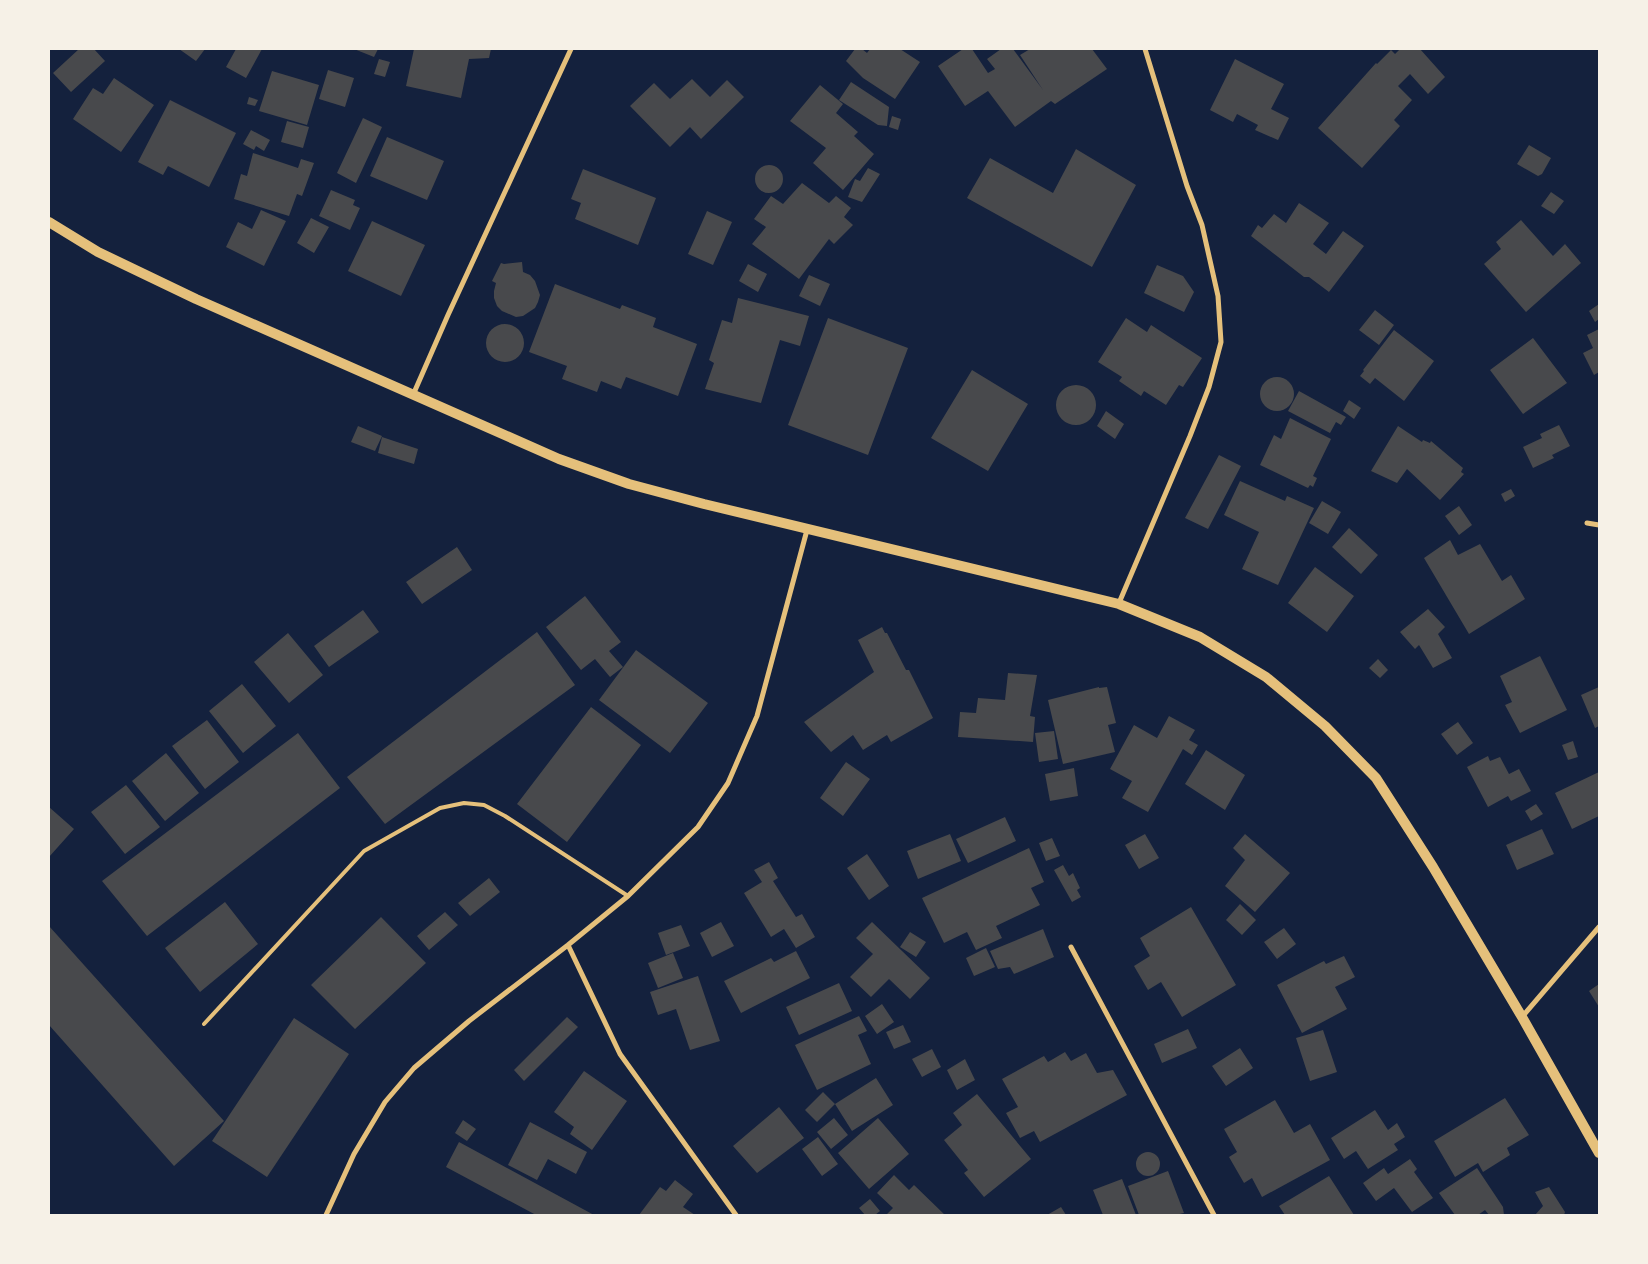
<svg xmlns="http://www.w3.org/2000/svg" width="1648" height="1264" font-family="Spectral,serif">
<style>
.building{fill:#48494c}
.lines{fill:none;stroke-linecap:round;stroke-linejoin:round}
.service{stroke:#e5c07b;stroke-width:4}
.minor{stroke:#e5c07b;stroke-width:5}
.secondary{stroke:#e5c07b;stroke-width:10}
</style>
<rect width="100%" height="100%" fill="#14213d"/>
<path class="building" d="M79 49H94L105 61 71 92 53 73Z
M179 49H205L196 61Z
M236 49H262L246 78 226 67Z
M354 49H378L374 57Z
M414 49H491L489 58 469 59 461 98 406 86Z
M855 49H862L867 53 870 49H900L920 62 895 99 863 78 846 61Z
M963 49H972L988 73 995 69 987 59 1001 49H1013L1043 90 1020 55 1030 49H1092L1107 69 1055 104 1051 101 1015 127 988 91 965 106 938 66Z
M1400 49H1420L1445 77 1428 94 1410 74 1398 86 1412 100 1394 120 1400 126 1362 168 1318 128 1376 63 1377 64 1391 50 1395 54Z
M379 59 390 62 385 77 374 74Z
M1235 59 1284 84 1271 109 1289 118 1278 140 1255 130 1258 125 1237 114 1233 122 1210 110Z
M328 70 354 78 345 107 319 99Z
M272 71 319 85 307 125 259 111Z
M114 78 154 105 121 152 73 119 93 88 103 94Z
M692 79 710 97 727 80 744 97 701 139 690 127 670 147 630 106 654 83 670 99Z
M851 82 889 107 887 126 878 125 839 100Z
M820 85 843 104 836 113 858 132 854 136 874 154 843 190 813 163 826 148 790 121Z
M249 97 258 100 255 106 247 104Z
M170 100 236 133 209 187 168 166 163 175 138 162Z
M892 116 901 119 898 130 889 127Z
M363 118 382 127 356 183 337 173Z
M287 121 309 127 303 148 281 142Z
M251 130 270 140 264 151 256 146 254 150 243 144Z
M387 137 444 161 427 200 370 176Z
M1529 145 1551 158 1542 174 1538 176 1517 164Z
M1076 149 1136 185 1092 267 967 198 990 158 1053 193Z
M253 153 298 168 301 159 314 163 302 196 297 194 289 216 234 199 241 174 247 176Z
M755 179a14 14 0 1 1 28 0a14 14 0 1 1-28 0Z
M868 168 880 174 862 202 848 197 855 179 860 181Z
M583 169 656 198 638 245 575 219 581 203 571 199Z
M802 183 829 203 836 196 851 208 844 217 853 225 834 244 829 239 799 279 752 244 766 227 754 219 771 196 783 204Z
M331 190 355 200 353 205 360 208 350 230 319 216Z
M1551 192 1564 201 1554 214 1541 206Z
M1299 203 1329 223 1313 244 1326 254 1343 231 1364 246 1329 292 1309 277H1304L1251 236 1258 225 1262 228 1274 214 1286 223Z
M261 210 286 221 264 266 226 247 238 222 252 229Z
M707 211 732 222 713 265 688 254Z
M311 218 329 227 314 253 297 243Z
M1521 220 1553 256 1565 244 1581 263 1526 312 1484 264 1501 249 1496 242Z
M372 221 425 245 401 296 348 271Z
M522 262 523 272 530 275 535 281 540 295 538 302 535 308 523 316 516 317 502 311 497 306 494 298V291L496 283 492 281 501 263 504 264Z
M748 264 767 274 758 292 739 281Z
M1157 265 1183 276 1194 292 1184 312 1144 293Z
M809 275 830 284 820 306 799 296Z
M555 284 620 309 622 305 656 318 653 327 697 344 678 396 626 377 621 389 601 381 597 392 562 379 567 366 529 352Z
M738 298 809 316 800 346 780 340 761 403 705 389 714 363 709 360 722 320 732 323Z
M1599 304V319L1595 322 1589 311Z
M1375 310 1394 325 1379 345 1359 330Z
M828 318 908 348 868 455 788 425Z
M1126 318 1147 332 1151 325 1202 358 1183 387 1179 385 1166 405 1144 391 1141 396 1119 381 1122 377 1098 362Z
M486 343a19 19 0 1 1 38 0a19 19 0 1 1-38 0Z
M1599 329V372L1594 375 1583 353 1593 348 1587 335Z
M1394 330 1434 361 1404 401 1375 378 1370 384 1360 376 1364 371 1363 370Z
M1533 338 1567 383 1523 414 1490 370Z
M972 370 1028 404 988 471 931 438Z
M1260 394a17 17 0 1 1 34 0a17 17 0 1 1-34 0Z
M1056 405a20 20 0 1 1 40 0a20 20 0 1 1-40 0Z
M1299 391 1346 417 1341 425 1336 422 1330 433 1288 411Z
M1349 400 1361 408 1354 419 1343 411Z
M1106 411 1124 424 1115 439 1097 426Z
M1290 418 1331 439 1313 476 1317 478 1313 487 1310 485 1308 488 1260 465 1274 435 1281 439Z
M1559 425 1570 446 1552 455 1554 458 1533 468 1523 447 1542 438 1540 434Z
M358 426 382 436 375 451 351 442Z
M1398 426 1422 442 1423 440 1430 443 1431 441 1463 468 1461 472 1464 474 1440 500 1407 469 1397 483 1371 471Z
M382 437 418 449 414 464 378 453Z
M1219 455 1241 466 1208 529 1185 518Z
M1240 481 1285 501 1287 496 1314 508 1278 585 1242 569 1259 532 1224 515Z
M1511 489 1515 496 1505 502 1501 494Z
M1322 501 1341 512 1328 534 1309 523Z
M1459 506 1472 525 1459 535 1445 516Z
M1349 528 1378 555 1361 574 1332 547Z
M1450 540 1458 555 1480 544 1502 581 1511 575 1525 599 1469 634 1424 558Z
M457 547 472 570 422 604 406 582Z
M1315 567 1354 596 1327 632 1288 603Z
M585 596 621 642 609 651 623 667 610 677 595 659 581 670 546 627Z
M1428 609 1445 627 1438 634 1452 658 1433 668 1419 645 1415 649 1400 632Z
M363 610 379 632 329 667 314 646Z
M882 627 885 633H887L906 670H909L933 718 891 742 887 735 863 750 853 735 831 752 804 722 874 672 858 640Z
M537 632 575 685 385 824 347 777Z
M288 633 323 675 289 703 254 662Z
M636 650 708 703 670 753 599 700Z
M1540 656 1567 710 1520 733 1505 705 1512 702 1500 676Z
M1378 659 1388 670 1380 678 1369 668Z
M1008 673 1037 675 1030 716 1035 717 1033 742 958 737 960 712 976 713 978 698 1005 700Z
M242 684 276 726 243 753 209 711Z
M1099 687V688L1107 687 1116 723 1108 725 1115 752 1063 764 1048 700Z
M1599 687V726L1595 728 1581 695Z
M591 707 641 745 567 842 517 804Z
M1169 716 1195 730 1189 740 1198 745 1192 755 1183 749 1148 812 1122 798 1132 781 1110 769 1134 725 1157 738Z
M207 720 239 762 205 789 172 746Z
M1458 722 1473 743 1457 755 1441 734Z
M1054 731 1058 759 1039 762 1035 733Z
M298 733 340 788 147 936 102 881Z
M1573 741 1578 757 1568 760 1562 745Z
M1206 750 1245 775 1225 810 1185 784Z
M166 753 199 793 165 821 132 781Z
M1488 756 1490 761 1500 757 1509 774 1519 769 1531 791 1511 801 1508 796 1488 807 1467 767Z
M846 762 870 779 843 816 820 798Z
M1074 768 1078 796 1050 801 1045 774Z
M1599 772V816L1572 829 1555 793Z
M126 785 160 827 125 854 91 812Z
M1536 804 1543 814 1531 821 1525 811Z
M49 807 74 829 49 857Z
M1005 817 1016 841 968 863 956 839Z
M1542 829 1554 854 1517 870 1506 845Z
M950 834 961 861 918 879 907 851Z
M1145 834 1159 858 1139 869 1125 845Z
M1245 834 1290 873 1255 912 1225 886 1245 860 1233 848Z
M1052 838 1060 856 1046 861 1039 843Z
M1029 848 1044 882 1031 888 1040 905 996 926 1002 938 976 950 967 932 944 943 922 898Z
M867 854 889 886 869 900 847 868Z
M769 862 778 878 773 881 796 917 802 914 815 937 796 948 784 929 771 937 744 893 762 882 754 870Z
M1063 865 1069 876 1073 873 1080 888 1077 890 1081 897 1072 902 1054 870Z
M489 878 500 892 470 916 458 903Z
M225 902 258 944 200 992 165 948Z
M1240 904 1256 920 1242 935 1226 920Z
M1191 907 1236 985 1182 1017 1161 982 1148 990 1134 966 1150 956 1140 938Z
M445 912 458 925 429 950 417 936Z
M381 917 426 963 355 1029 311 985Z
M721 922 734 946 712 957 700 933Z
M872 922 930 978 910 999 889 979 871 997 850 977 873 954 856 938Z
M681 925 690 946 666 955 658 933Z
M49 926 224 1121 174 1166 49 1025Z
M1284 928 1296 944 1277 959 1264 942Z
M1043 929 1054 957 1014 974 1010 967 998 969 990 951Z
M910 932 926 942 916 957 900 947Z
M986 948 995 967 974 976 966 958Z
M796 951 810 978 741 1013 724 981 771 958 774 962Z
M673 953 683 978 658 988 648 963Z
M1344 956 1355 977 1335 987 1347 1009 1302 1033 1277 985 1324 961 1326 964Z
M698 976 720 1041 690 1050 676 1009 658 1015 650 992Z
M839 983 852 1011 799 1035 786 1007Z
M1599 984V1007L1589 991Z
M882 1004 894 1022 877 1034 865 1016Z
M859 1016 867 1031 858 1035 871 1064 817 1090 795 1045Z
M567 1017 578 1027 524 1081 514 1070Z
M294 1018 349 1054 267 1177 212 1141Z
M903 1025 911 1042 894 1049 886 1032Z
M1188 1029 1197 1048 1162 1063 1154 1044Z
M1323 1030 1337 1072 1310 1081 1296 1038Z
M1240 1048 1253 1068 1226 1086 1212 1066Z
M932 1049 941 1067 922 1077 912 1059Z
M1065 1052 1071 1061 1086 1053 1097 1073 1113 1070 1127 1095 1040 1142 1034 1131 1020 1138 1006 1113 1018 1107 1002 1079 1044 1056 1048 1062Z
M965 1059 975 1080 957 1090 947 1070Z
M584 1071 627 1101 592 1150 570 1134 574 1127 554 1112Z
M876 1078 893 1105 852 1131 835 1104Z
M823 1092 835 1104 817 1122 805 1110Z
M977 1094 1031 1159 984 1197 964 1173 968 1170 944 1140 962 1125 953 1113Z
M1505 1098 1529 1135 1507 1148 1510 1155 1483 1172 1478 1163 1455 1177 1434 1141Z
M1275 1100 1294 1133 1310 1124 1330 1160 1262 1197 1252 1178 1244 1183 1229 1157 1237 1152 1224 1129Z
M779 1107 804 1138 757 1173 733 1146Z
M1375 1110 1388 1130 1397 1123 1405 1137 1394 1144 1398 1150 1368 1169 1356 1151 1344 1159 1331 1138Z
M834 1118 848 1135 831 1149 817 1132Z
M878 1118 909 1154 869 1189 838 1153Z
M463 1120 476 1129 467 1141 455 1133Z
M530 1122 587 1152 576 1174 548 1159 537 1180 508 1165Z
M818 1137 838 1164 822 1176 802 1149Z
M459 1142 507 1168 594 1215H536L446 1167Z
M1136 1164a12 12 0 1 1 24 0a12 12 0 1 1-24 0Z
M1410 1159 1417 1169 1414 1172 1433 1198 1412 1212 1394 1188 1376 1201 1363 1183 1384 1168 1388 1174Z
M1477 1168 1503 1207 1504 1215H1489L1485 1210 1478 1215H1455L1439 1193Z
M1168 1171 1184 1213 1175 1215H1139L1128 1186Z
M894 1175 909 1190 914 1185 945 1215H886L893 1208 877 1193Z
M1329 1176 1354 1215H1285L1279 1206Z
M1122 1179 1136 1215H1103L1093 1190Z
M675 1180 693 1194 683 1207 695 1215H639L660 1187 666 1191Z
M1549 1187 1565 1212 1564 1215H1535L1543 1206 1535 1192Z
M870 1199 880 1211 875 1215H865L859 1208Z
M1061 1207 1066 1215H1047Z"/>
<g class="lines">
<path class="service" d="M204 1024 364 851 440 808 464 803 484 805 505 816 628 896"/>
<path class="minor" d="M413 395 448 315 571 49
M1587 523 1599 525
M1119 603 1190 436 1209 387 1221 342 1218 296 1202 225 1187 186 1145 49
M568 945 620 1054 736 1215
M1071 947 1214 1215
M1522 1017 1599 927
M326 1215 354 1154 385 1102 414 1068 469 1021 568 945 628 896 698 827 728 783 757 716 807 530"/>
<path class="secondary" d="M49 222 98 252 196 299 559 459 629 484 704 504 1119 604 1200 637 1266 677 1325 726 1376 778 1433 867 1522 1017 1599 1153"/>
</g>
<rect width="1648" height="1264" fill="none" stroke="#f6f1e7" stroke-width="100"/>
</svg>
